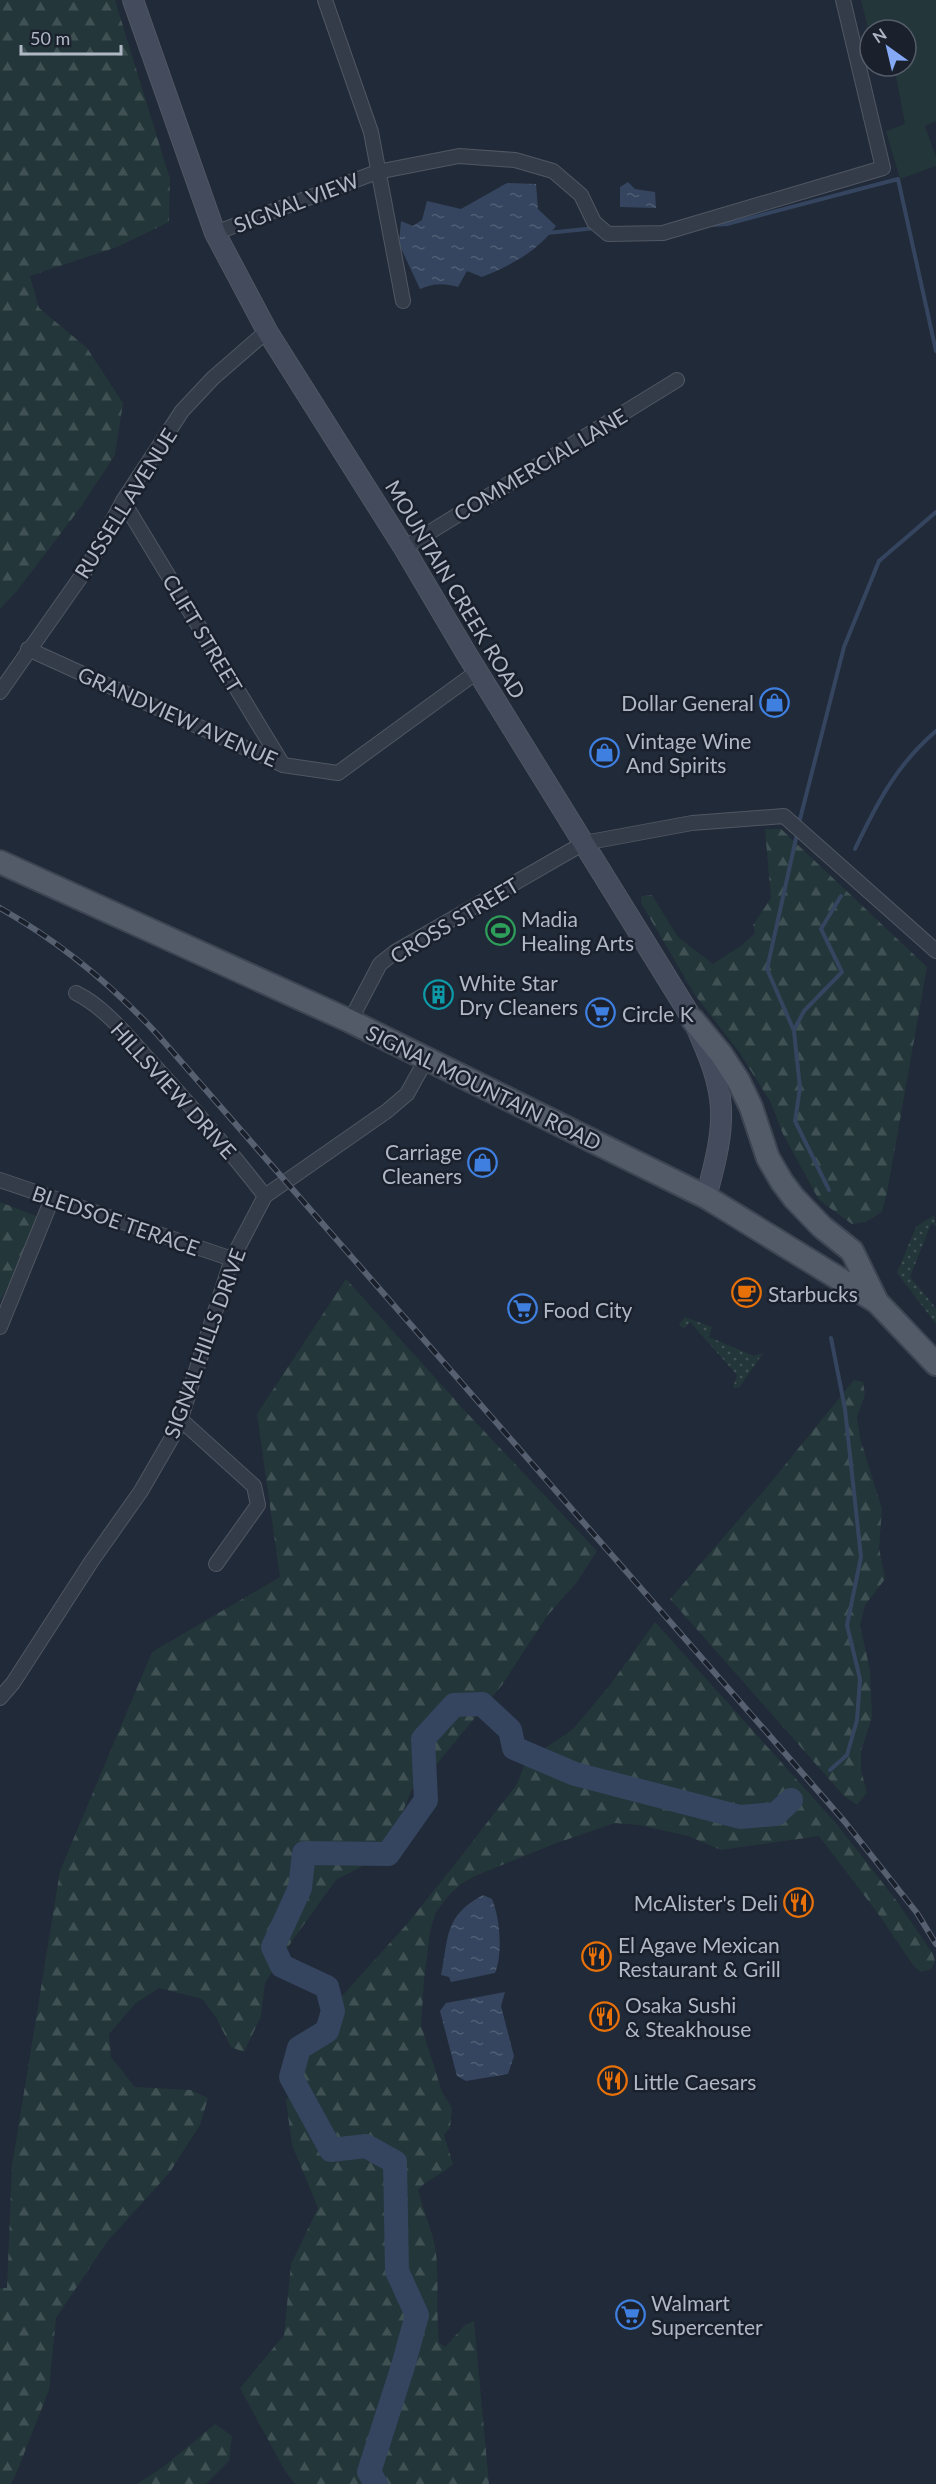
<svg xmlns="http://www.w3.org/2000/svg" width="936" height="2484" font-family="Lato,sans-serif">
<style>
.grass{fill:url(#grass-dots)}
.forest{fill:url(#forest-firs)}
.park{fill:#233639}
.water{fill:url(#water-ripples)}
.lines{fill:none;stroke-linecap:round;stroke-linejoin:round}
.stream{stroke:#35455f;stroke-width:4}
.river{stroke:#35455f;stroke-width:24}
.minor-casing{stroke:#505763;stroke-width:16}
.secondary-casing{stroke:#505763;stroke-width:22}
.primary-casing{stroke:#3e4552;stroke-width:26}
.minor{stroke:#353c49;stroke-width:14}
.secondary{stroke:#434b5c;stroke-width:20}
.primary{stroke:#535b69;stroke-width:22}
.rail-casing{stroke:#576070;stroke-width:6}
.rail{stroke:#1a212d;stroke-width:4;stroke-dasharray:11;stroke-linecap:butt}
.labels{text-anchor:middle;dominant-baseline:central;stroke-width:5;stroke-linejoin:round;paint-order:stroke}
.street-label{font-size:21px;fill:#b0b7c5;stroke:#1a212d}
.poi-label{font-size:21px;fill:#b0b7c5;stroke:#1a212d;text-anchor:start}
</style>
<defs>
<pattern id="grass-dots" width="8" height="8" patternUnits="userSpaceOnUse" patternTransform="scale(1.5)"><rect width="8" height="8" fill="#233639"/><path d="M2 2h.1M6 6h.1" fill="none" stroke="#405154" stroke-width="1.8" stroke-linecap="round"/></pattern>
<pattern id="forest-firs" width="22" height="20" patternUnits="userSpaceOnUse" patternTransform="scale(1.5)"><rect width="22" height="20" fill="#233639"/><path d="M5 1l3.5 6h-7zM16 11l3.5 6h-7z" fill="#405154"/></pattern>
<pattern id="water-ripples" width="26" height="14" patternUnits="userSpaceOnUse" patternTransform="scale(1.5)"><rect width="26" height="14" fill="#35455f"/><path d="M2 4q2-2 4 0t4 0M15 11q2-2 4 0t4 0" fill="none" stroke="#505e74"/></pattern>
</defs>
<rect width="100%" height="100%" fill="#212a38"/>
<path class="grass" d="M934 1215 936 1226 931 1224 910 1277 936 1308V1324L897 1273 916 1227Z
M685 1317 712 1327 709 1337 754 1356 763 1353 739 1388H733L737 1375 690 1322 685 1328 681 1327 679 1324Z"/>
<path class="forest" d="M0 0H115L170 179 169 222 117 247 30 276 39 308 87 348 123 403 115 455 80 508 17 591 0 609Z
M765 829H781L927 967 887 1193 882 1212 866 1222 852 1224 819 1200 783 1134 770 1101 739 1052 695 995 641 903V896L652 895 678 937 713 964 742 945 755 933 753 925 771 898Z
M0 1202 44 1219 0 1301Z
M346 1279 467 1413 597 1551 577 1582 547 1616 502 1685 436 1765 412 1789 396 1828 361 1867 336 1880 294 1938 265 1983 261 2016 244 2052 231 2047 216 2017 202 1999 159 1988 136 2003 109 2034 111 2057 135 2087 191 2090 208 2098 200 2125 170 2172 107 2242 56 2318 49 2390 16 2474 11 2484H0V2288H7L12 2166 60 1871 152 1652 280 1577 257 1414Z
M854 1380 863 1382 865 1395 857 1417 860 1438 882 1509 879 1548 885 1579 865 1605 860 1625 870 1670 872 1717 861 1751V1770L867 1793 857 1805 844 1796 670 1599 767 1487Z
M655 1622 835 1822 896 1900 933 1954 935 1961 931 1969 921 1972 913 1965 879 1915 819 1836 721 1850 688 1836 639 1825 615 1823 554 1844 475 1876 461 1884 447 1897 435 1914 430 1932 424 1980 421 2025 442 2092 452 2108 450 2128 444 2135 453 2164C442 2175 427 2179 418 2190 423 2210 434 2234 436 2253 439 2283 436 2312 439 2342L445 2347 465 2325 474 2321 489 2484H295L285 2471 240 2388 284 2335 291 2264 318 2208 292 2145 286 2101 312 2050 334 2032 343 2009 342 1996 407 1924 452 1868 517 1784 526 1761 572 1730 610 1685Z
M215 2424 232 2436 229 2461 206 2484H137L163 2467Z"/>
<path class="park" d="M861 0H936V121L925 126 936 157V166L900 179 886 131 905 124 894 66H906V30H870V37Z"/>
<path class="water" d="M628 182 635 189 655 192 656 208 620 207V187Z
M507 183 536 184 538 209 556 226C537 252 511 265 482 277L467 271 458 287C444 283 433 283 420 289L399 244 401 221 413 226 422 220 427 201 461 209Z
M483 1895 492 1899C500 1917 503 1955 495 1973L451 1982 449 1977 441 1975C449 1936 444 1916 483 1895Z
M505 1992 501 2006 514 2056 508 2074 466 2081 457 2076 440 2011 446 2003Z"/>
<g class="lines">
<path class="stream" d="M712 225 727 224 898 179 936 351
M547 233 596 228
M799 823 844 647 879 561 936 512
M797 834 767 969 794 1031 800 1088 795 1121 829 1190
M855 849C877 803 897 764 936 731
M794 1030 804 1011 842 972 821 929 841 896
M830 1770 847 1755 857 1720 860 1679 847 1625 861 1557 845 1409 831 1338"/>
<path class="river" d="M376 2484 369 2472 403 2366 417 2315 397 2271 395 2162 366 2146 331 2150 291 2077 299 2048 327 2031 333 2011 327 1987 282 1966 273 1947 300 1888 304 1853 388 1854 426 1800 423 1739 454 1705 482 1704 510 1730 514 1748 575 1774 740 1817 776 1814 791 1800"/>
<defs>
<path id="minor" d="M325 0 371 132 403 301
M215 233 377 172 459 156 515 160 553 171 581 195 594 222 608 234 663 233 883 168 843 0
M123 501 283 765
M404 548 677 380
M28 649 283 765 338 773 478 671
M0 692 87 568 123 501 182 411 213 378 267 331
M76 993C106 1008 128 1037 150 1061 190 1105 229 1149 265 1196
M350 1021 380 964 395 952 584 843 692 823 784 816 936 951
M0 1180 232 1259
M0 1327 52 1199
M180 1419 254 1486 258 1505 216 1564
M0 1698 13 1683 91 1562 141 1491 178 1427 232 1259 265 1196 387 1111 407 1094 427 1058"/>
<path id="secondary" d="M133 0 215 233 267 331 404 548 466 653 693 1020C728 1095 728 1117 706 1197"/>
<path id="primary" d="M0 862 350 1021 706 1197 877 1302 936 1364
M693 1020 721 1054 738 1080 751 1107 768 1158 782 1182 794 1198 822 1227 852 1251 877 1302"/>
</defs>
<use href="#minor" class="minor-casing"/>
<use href="#secondary" class="secondary-casing"/>
<use href="#primary" class="primary-casing"/>
<use href="#minor" class="minor"/>
<use href="#secondary" class="secondary"/>
<use href="#primary" class="primary"/>
<defs>
<path id="rail" d="M0 908C60 942 111 984 157 1034L845 1822 917 1913 936 1944"/>
</defs>
<use href="#rail" class="rail-casing"/>
<use href="#rail" class="rail"/>
</g>
<defs>
<symbol id="shop-ring" viewBox="-11 -11 22 22"><circle r="9.5" fill="#1a212d" stroke="#3f7fe0" stroke-width="1.5"/><path d="M-5-2.5h2.3a2.7 3.5 0 0 1 5.4 0H5L5.5 6h-11ZM-1.5-2.5h3a1.5 2.3 0 0 0-3 0Z" fill="#3f7fe0"/></symbol>
<symbol id="stadium-ring" viewBox="-11 -11 22 22"><circle r="9.5" fill="#1a212d" stroke="#2e9e5b" stroke-width="1.5"/><path d="M0-5a6.5 5 0 1 0 0 10a6.5 5 0 1 0 0-10ZM-3.5-1.8h7v3.6h-7Z" fill="#2e9e5b"/></symbol>
<symbol id="building-ring" viewBox="-11 -11 22 22"><circle r="9.5" fill="#1a212d" stroke="#0f9aa8" stroke-width="1.5"/><path d="M-4-6H4V6H1V3H-1V6H-4ZM-2.5-4.3h1.7v1.8h-1.7ZM.8-4.3h1.7v1.8H.8ZM-2.5-1h1.7V.8h-1.7ZM.8-1h1.7V.8H.8Z" fill="#0f9aa8"/></symbol>
<symbol id="supermarket-ring" viewBox="-11 -11 22 22"><circle r="9.5" fill="#1a212d" stroke="#3f7fe0" stroke-width="1.5"/><path d="M-6-5.5h2.5l.6 2H6L4.5 2H-2.5L-4.4-4H-6ZM-1.5 3.2a1.3 1.3 0 1 0 .1 0ZM3 3.2a1.3 1.3 0 1 0 .1 0Z" fill="#3f7fe0"/></symbol>
<symbol id="cafe-ring" viewBox="-11 -11 22 22"><circle r="9.5" fill="#1a212d" stroke="#e8710a" stroke-width="1.5"/><path d="M-5.5-4.5H6V0H3Q3 3.5 0 3.5H-2.5Q-5.5 3.5-5.5 0ZM3-3.2v2h1.7v-2ZM-6 4.5H4V6H-6Z" fill="#e8710a"/></symbol>
<symbol id="restaurant-ring" viewBox="-11 -11 22 22"><circle r="9.5" fill="#1a212d" stroke="#e8710a" stroke-width="1.5"/><path d="M-5-6h1v4h1v-4h1v4h1v-4h1v5L-1.5 .5V6h-2V.5L-5-1ZM5-6V6H3V1.5H1.5Q1.5-4 5-6Z" fill="#e8710a"/></symbol>
</defs>
<g fill-rule="evenodd">
<use href="#shop-ring" x="758" y="686" width="33" height="33"/>
<use href="#shop-ring" x="588" y="736" width="33" height="33"/>
<use href="#stadium-ring" x="484" y="914" width="33" height="33"/>
<use href="#building-ring" x="422" y="978" width="33" height="33"/>
<use href="#supermarket-ring" x="584" y="996" width="33" height="33"/>
<use href="#shop-ring" x="466" y="1146" width="33" height="33"/>
<use href="#cafe-ring" x="730" y="1276" width="33" height="33"/>
<use href="#supermarket-ring" x="506" y="1292" width="33" height="33"/>
<use href="#restaurant-ring" x="782" y="1886" width="33" height="33"/>
<use href="#restaurant-ring" x="580" y="1940" width="33" height="33"/>
<use href="#restaurant-ring" x="588" y="2000" width="33" height="33"/>
<use href="#restaurant-ring" x="596" y="2064" width="33" height="33"/>
<use href="#supermarket-ring" x="614" y="2298" width="33" height="33"/>
</g>
<g class="labels">
<g class="street-label">
<text transform="translate(296 202) rotate(-21)">SIGNAL VIEW</text>
<text transform="translate(540 464) rotate(-31)">COMMERCIAL LANE</text>
<text transform="translate(125 503) rotate(-58)">RUSSELL AVENUE</text>
<text transform="translate(456 589) rotate(59)">MOUNTAIN CREEK ROAD</text>
<text transform="translate(203 633) rotate(59)">CLIFT STREET</text>
<text transform="translate(178 716) rotate(24)">GRANDVIEW AVENUE</text>
<text transform="translate(454 920) rotate(-31)">CROSS STREET</text>
<text transform="translate(484 1087) rotate(26)">SIGNAL MOUNTAIN ROAD</text>
<text transform="translate(174 1090) rotate(48)">HILLSVIEW DRIVE</text>
<text transform="translate(116 1220) rotate(19)">BLEDSOE TERACE</text>
<text transform="translate(204 1343) rotate(-70)">SIGNAL HILLS DRIVE</text>
</g>
<g class="poi-label">
<text x="754" y="702" text-anchor="end">Dollar General</text>
<text x="626" y="740">Vintage Wine<tspan x="626" dy="24">And Spirits</tspan></text>
<text x="521" y="918">Madia<tspan x="521" dy="24">Healing Arts</tspan></text>
<text x="459" y="982">White Star<tspan x="459" dy="24">Dry Cleaners</tspan></text>
<text x="622" y="1013">Circle K</text>
<text x="462" y="1151" text-anchor="end">Carriage<tspan x="462" dy="24">Cleaners</tspan></text>
<text x="768" y="1293">Starbucks</text>
<text x="543" y="1309">Food City</text>
<text x="778" y="1902" text-anchor="end">McAlister's Deli</text>
<text x="618" y="1944">El Agave Mexican<tspan x="618" dy="24">Restaurant &amp; Grill</tspan></text>
<text x="625" y="2004">Osaka Sushi<tspan x="625" dy="24">&amp; Steakhouse</tspan></text>
<text x="633" y="2081">Little Caesars</text>
<text x="651" y="2302">Walmart<tspan x="651" dy="24">Supercenter</tspan></text>
</g>
</g>
<g transform="translate(888 48) rotate(326)"><circle r="28" fill="#1a212d" stroke="#565d6a" stroke-width="1.5"/>
<path d="M0-4.5L10 22L0 15L-10 22Z" fill="#85a9f5"/>
<text y="-9" font-size="16" font-weight="bold" text-anchor="middle" fill="#b0b7c5">N</text>
</g>
<path d="M21 45v9h100v-9" fill="none" stroke="#b0b7c5" stroke-width="3"/>
<text x="30" y="45" font-size="18" fill="#b0b7c5" stroke="#1a212d" stroke-width="4.5" paint-order="stroke">50 m</text>
</svg>
